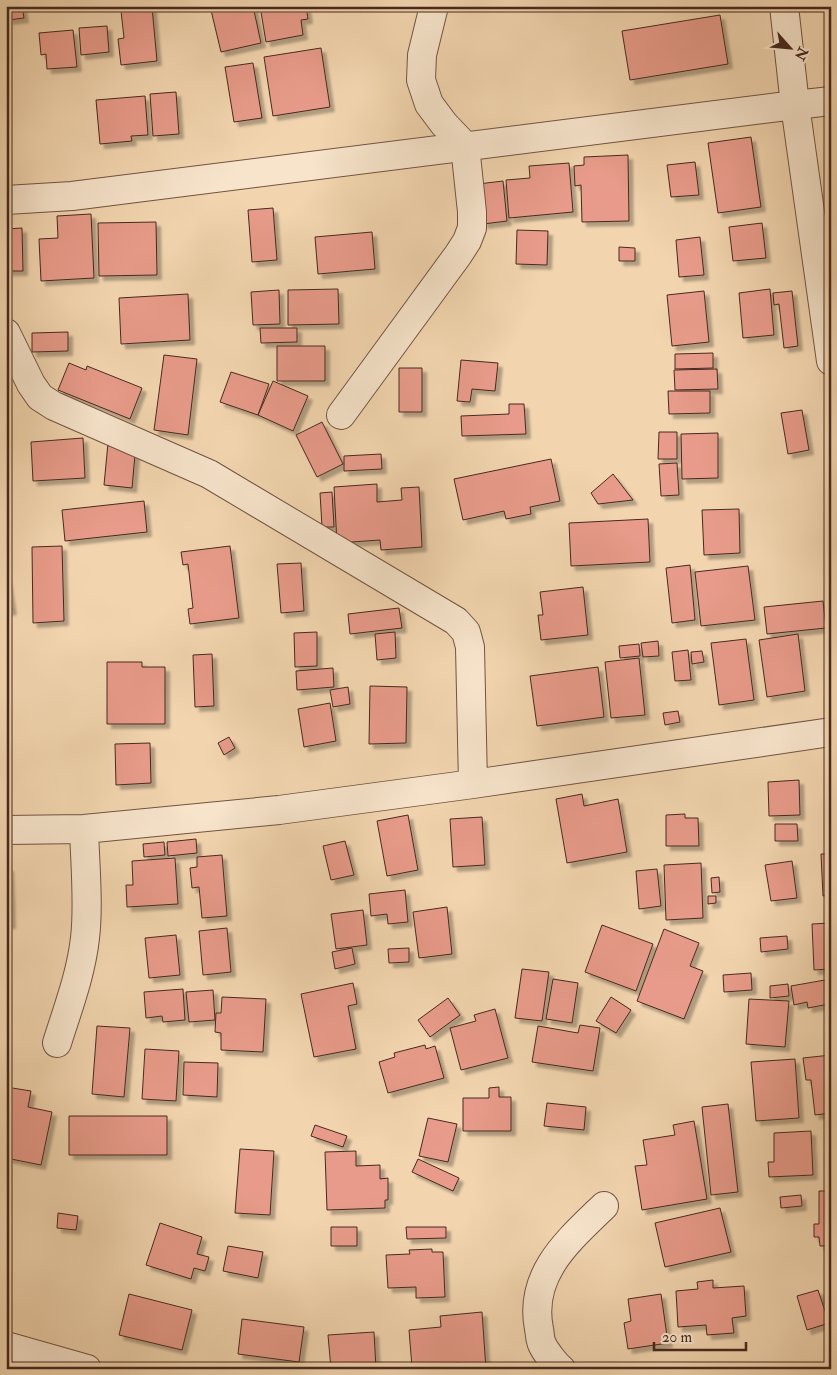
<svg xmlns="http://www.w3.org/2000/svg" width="837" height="1375" font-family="'IM FELL Double Pica',serif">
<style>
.building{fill:#e89b8a;stroke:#46291e;filter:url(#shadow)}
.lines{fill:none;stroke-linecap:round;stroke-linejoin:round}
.minor-casing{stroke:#715442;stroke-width:30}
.minor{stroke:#f7e4cb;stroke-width:28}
</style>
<defs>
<filter id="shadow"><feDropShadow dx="4.5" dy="4.5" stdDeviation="1" flood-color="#0004"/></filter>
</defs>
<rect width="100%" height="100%" fill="#f2d5af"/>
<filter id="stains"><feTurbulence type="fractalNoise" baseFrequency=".004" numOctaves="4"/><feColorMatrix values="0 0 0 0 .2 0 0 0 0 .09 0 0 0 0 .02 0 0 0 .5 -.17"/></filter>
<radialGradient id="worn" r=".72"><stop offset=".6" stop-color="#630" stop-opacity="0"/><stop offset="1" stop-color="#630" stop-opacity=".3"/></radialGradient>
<path class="building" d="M6 6H22L24 18 8 20Z
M210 6H253L261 43 221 52Z
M260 6H306L308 19 301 20 303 35 266 42Z
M152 7 157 61 121 65 118 39 124 38 121 11Z
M720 15 728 64 630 80 622 31Z
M107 26 109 52 81 55 79 28Z
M73 30 77 67 47 69 46 54 41 55 39 33Z
M321 48 330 107 273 116 264 57Z
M253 63 262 118 234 122 225 67Z
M176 92 179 134 153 136 150 94Z
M145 96 148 135 131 136 132 141 100 144 96 100Z
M751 137 761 207 718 213 708 143Z
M826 143H831V171L828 172Z
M628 155 629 221 582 222 581 185 575 186 574 166 584 165V157Z
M695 162 699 195 671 197 667 165Z
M569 163 573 212 509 218 506 180 530 178 529 166Z
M503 181 507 221 483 224 478 184Z
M273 208 277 260 252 262 248 210Z
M91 214 94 278 41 281 39 239 58 238 57 216Z
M156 222 157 275 99 276 98 223Z
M762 223 766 258 733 261 729 227Z
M22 228 23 271H6V229Z
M517 230 548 231 547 265 516 264Z
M372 232 375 269 318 274 315 237Z
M700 237 704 275 679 277 676 240Z
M619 247 635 248V261H619Z
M338 289 339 324 288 325V290Z
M770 289 774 335 743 338 739 293Z
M279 290 280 324 253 325 251 292Z
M704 291 709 342 672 346 667 295Z
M792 291 798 346 784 348 779 304 774 305 773 293Z
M188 294 190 340 121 344 119 298Z
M260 328H297V342L261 343Z
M68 332V351L32 352V333Z
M277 346H325V381H277Z
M713 353V368L675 369V354Z
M164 355 197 359 188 435 154 430Z
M461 360 498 363 495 391 472 389 470 402 457 401Z
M69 363 86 370 87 366 142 388 130 419 58 390Z
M399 368H422V412H399Z
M717 369 718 389 675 390 674 370Z
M231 372 269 384 258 415 220 402Z
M273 381 308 396 293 431 258 415Z
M668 391H710V413L669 414Z
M509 404H524L526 434 462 436 461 416 509 414Z
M802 410 809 450 788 454 781 413Z
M322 422 343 464 317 477 296 435Z
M659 432H677V459H658Z
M718 433V478L682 479 681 434Z
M83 438 85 478 33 481 31 442Z
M108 443 136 444 132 488 104 485Z
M381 454 382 469 344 471V456Z
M551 459 560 501 530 507 531 514 506 519 504 511 463 520 454 479Z
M677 463 679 495 661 496 659 464Z
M613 474 633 500 598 504 591 493Z
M377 484V502L402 500 401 488 419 487 422 547 381 550 380 540 337 543 334 487Z
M332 492 334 527H322L320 493Z
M144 501 147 532 65 541 62 510Z
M739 509 740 553 704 555 702 510Z
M648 519 650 562 571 566 569 523Z
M62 546 64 621 33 623 32 547Z
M230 546 239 618 190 624 188 609 193 608 188 564 183 565 181 552Z
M301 563 304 611 281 613 277 564Z
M690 565 695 620 672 623 666 568Z
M748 566 755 620 701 626 695 572Z
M6 579H7L12 610 6 611Z
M583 587 588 635 541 640 538 615H543L540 592Z
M823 601 826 628 767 634 764 607Z
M399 608 402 628 350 634 348 614Z
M317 632V666L295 667 294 633Z
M395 632 396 658 377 660 375 634Z
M798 634 805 691 767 697 759 640Z
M746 639 754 700 719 705 711 643Z
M658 641 659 656 643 657 641 643Z
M639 644 640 656 620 658 619 646Z
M688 650 691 680 675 681 672 652Z
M702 651 704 662 692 664 691 652Z
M212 654 214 706 195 707 193 655Z
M639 658 645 715 611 718 605 662Z
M107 662H142V667H165V724H107Z
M598 667 604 717 537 726 530 676Z
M333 668 334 687 297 690 296 671Z
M370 686 407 687 406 743 369 744Z
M348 687 350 704 333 707 330 690Z
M330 703 336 741 304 747 298 709Z
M678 711 680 722 665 725 663 713Z
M229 737 235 748 224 755 218 743Z
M150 743 151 783 116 785 115 744Z
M799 780 800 815 769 816 768 782Z
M582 794 584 806 618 799 627 852 567 863 556 799Z
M685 814V818H698L699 846H666V815Z
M408 815 418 870 387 876 377 821Z
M482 817 485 865 453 867 450 819Z
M775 824H797L798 841H775Z
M196 839 197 853 168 856 167 842Z
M345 841 354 875 331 880 323 846Z
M164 842 165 855 144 857 143 844Z
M821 854H831V895L823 896Z
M222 855 227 916 202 918 199 887 192 888 190 868 197 867V857Z
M175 858 178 904 127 907 126 885H133L132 861Z
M792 861 797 898 771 901 765 865Z
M701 863 703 918 666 920 664 865Z
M6 867H9L11 924H6Z
M657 869 661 906 639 909 636 871Z
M719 877 720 892 712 893 711 878Z
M405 890 408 922 388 924 387 914 371 916 369 894Z
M708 896H716V903L708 904Z
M447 907 452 954 419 958 413 912Z
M363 910 367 945 336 949 331 914Z
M831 923V969L814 970 812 924Z
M602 925 653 944 636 991 585 972Z
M227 928 231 972 203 975 199 931Z
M664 929 699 943 690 966 703 971 684 1019 637 1001Z
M176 935 180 975 149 978 145 938Z
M787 936 788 949 761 952 760 938Z
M352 948 355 964 335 969 332 952Z
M409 948V962L389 963 388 949Z
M522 969 549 972 542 1021 515 1018Z
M751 973 752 990 724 992 723 975Z
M553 979 578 983 572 1023 546 1019Z
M825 980 829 1004 808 1008 807 1002 794 1005 791 986Z
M353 983 357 1004 348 1006 356 1049 314 1057 301 994Z
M788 984 789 996 770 998V986Z
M183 989 185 1020 163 1022 162 1016 146 1018 144 992Z
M213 990 215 1020 189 1022 186 992Z
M222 997 266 999 263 1052 221 1050V1033L215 1032 216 1013H221Z
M611 997 631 1010 616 1033 596 1021Z
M448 998 460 1015 430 1037 418 1020Z
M749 999 789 1001 785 1047 746 1044Z
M495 1009 508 1058 461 1070 450 1028 476 1021 474 1015Z
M580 1025 600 1028 593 1071 532 1062 538 1026 578 1033Z
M97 1026 130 1028 124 1097 92 1094Z
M425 1045 426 1049 435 1046 444 1078 388 1093 379 1062 395 1057 394 1053Z
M145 1049 179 1051 176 1101 142 1099Z
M831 1055V1113L815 1115 811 1080H806L803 1058Z
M795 1059 799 1118 756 1121 751 1062Z
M184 1062 218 1063 217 1097 183 1095Z
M6 1087 31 1091 28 1107 52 1112 41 1165 6 1158Z
M499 1087V1097H511V1131H463V1098H489V1088Z
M547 1103 586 1107 584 1130 544 1126Z
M728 1104 738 1192 711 1195 702 1107Z
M69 1116H167V1155H69Z
M428 1118 457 1124 448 1162 419 1156Z
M694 1121 707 1199 642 1210 635 1166 647 1165 643 1140 675 1135 673 1125Z
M315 1125 347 1136 343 1147 311 1136Z
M811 1131 813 1175 769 1177 768 1162H774V1133Z
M240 1149 274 1151 270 1215 235 1213Z
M356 1151V1166L380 1165V1179L388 1178V1200H385V1208L327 1210 325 1152Z
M418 1159 459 1178 453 1191 412 1172Z
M819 1191H831V1246H820L819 1237H814V1224H819Z
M801 1195 802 1206 781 1208 780 1197Z
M720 1208 731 1252 665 1267 655 1223Z
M58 1213 78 1216 76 1230 57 1228Z
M160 1223 202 1237 197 1254 209 1257 205 1271 194 1268 191 1279 146 1265Z
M331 1227H357V1246H331Z
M406 1227H446V1238L407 1239Z
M228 1246 263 1252 258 1278 223 1271Z
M432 1249V1252H443L445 1297 416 1298V1287L388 1288 386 1255 410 1254 409 1250Z
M713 1280V1288L744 1286 746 1316 732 1318 734 1333 707 1335 706 1325 678 1327 676 1291 698 1289 697 1282Z
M818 1290 829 1323 807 1330 797 1296Z
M129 1294 192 1310 182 1350 119 1335Z
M661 1294 668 1343 628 1349 624 1323 631 1321 628 1299Z
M482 1312 486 1369H460V1363L412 1367 409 1330 441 1327 440 1316Z
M242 1319 304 1327 299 1362 238 1354Z
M374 1332 376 1369H331L328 1335Z"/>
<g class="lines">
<defs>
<path id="minor" d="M784 6 795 105 831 361
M6 200 72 196 795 105 831 101
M6 333 31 384 40 397 54 406 209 474 456 621 466 632 470 647 473 784
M341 415 458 255 467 241 472 228V212L465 146 444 124 429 104 421 80 422 55 434 6
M6 830 84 829 279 810 473 784 831 732
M57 1043C68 1008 81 974 85 938 89 905 85 863 84 829
M6 1346 87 1369
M561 1369C555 1364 545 1351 542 1344 540 1340 540 1334 539 1329 528 1274 569 1240 604 1206"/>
</defs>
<use href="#minor" class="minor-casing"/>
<use href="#minor" class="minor"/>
</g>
<rect width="837" height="1375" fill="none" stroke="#f2d5af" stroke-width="25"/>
<rect x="8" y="8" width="822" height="1360" fill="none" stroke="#46291e" stroke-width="2.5"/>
<rect x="12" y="12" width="812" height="1350" fill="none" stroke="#46291e"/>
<g transform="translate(790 48) rotate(117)" stroke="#f7e4cb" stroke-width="4" paint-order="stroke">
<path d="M0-4L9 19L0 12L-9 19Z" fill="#46291e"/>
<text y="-8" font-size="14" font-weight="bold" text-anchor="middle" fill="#46291e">N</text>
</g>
<path d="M654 1342v8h92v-8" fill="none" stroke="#46291e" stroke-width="2.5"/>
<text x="662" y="1342" font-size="15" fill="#46291e" stroke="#f7e4cb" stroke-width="4" paint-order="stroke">20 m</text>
<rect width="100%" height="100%" filter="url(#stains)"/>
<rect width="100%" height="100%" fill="url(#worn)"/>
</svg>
